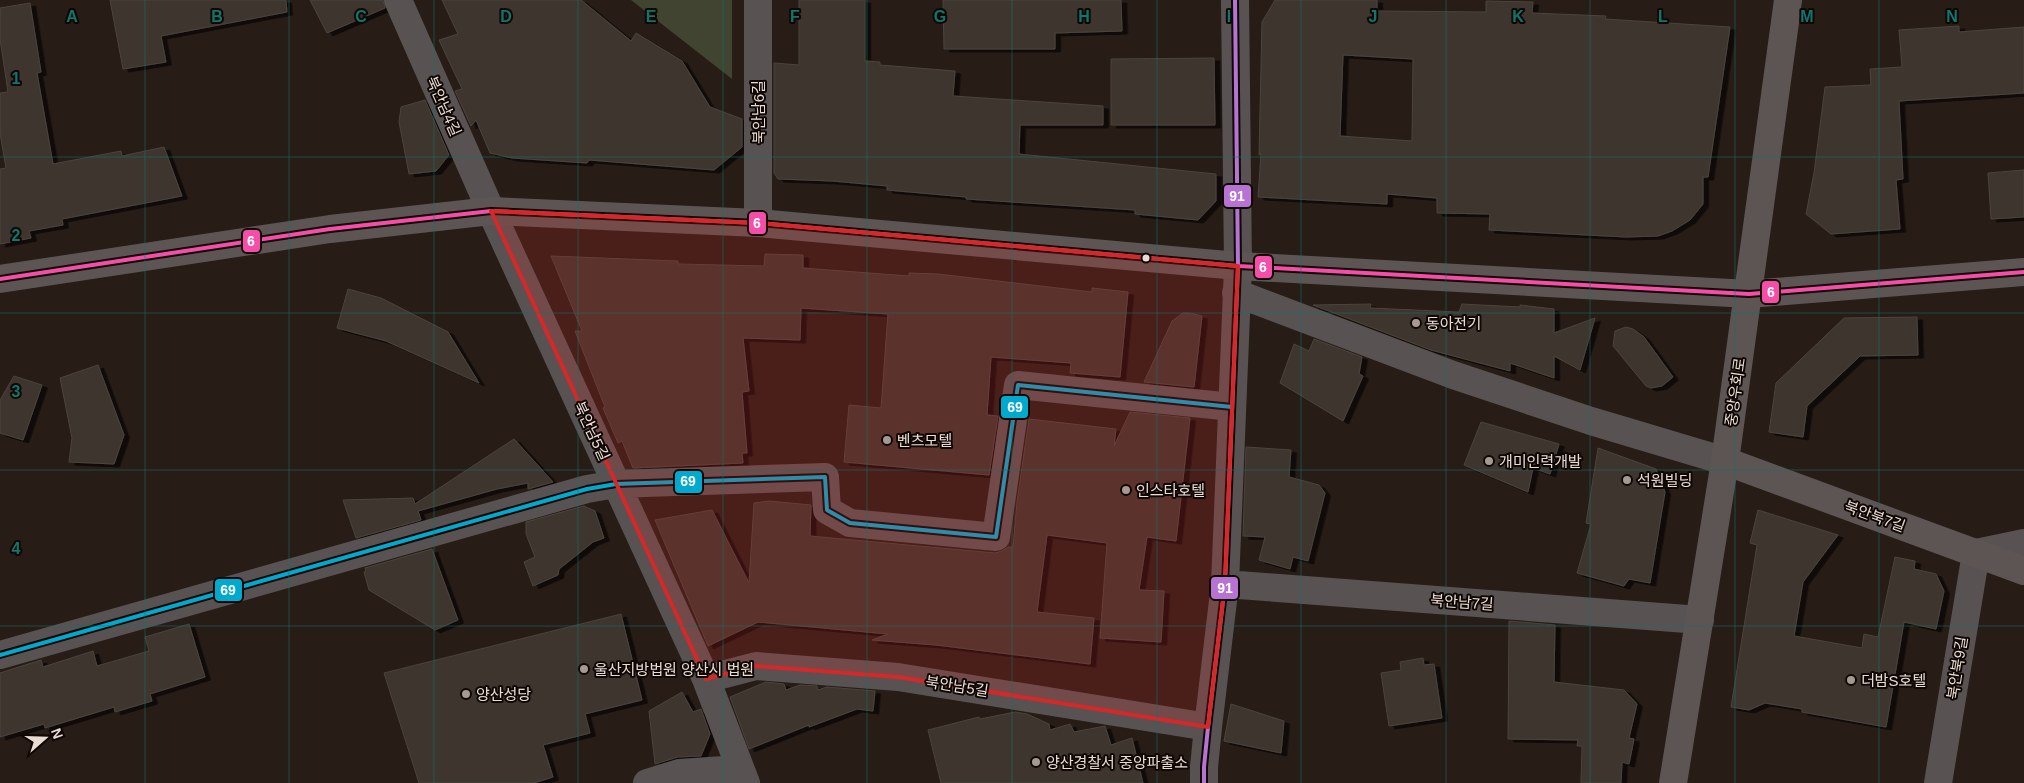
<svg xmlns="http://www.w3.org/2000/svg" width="2024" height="783" font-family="Helvetica,'Noto Sans KR',sans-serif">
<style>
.green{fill:#424432}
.building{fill:#3d352e;stroke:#4b443e;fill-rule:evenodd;filter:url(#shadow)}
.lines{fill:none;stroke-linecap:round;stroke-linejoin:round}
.street{stroke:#585352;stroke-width:28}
.secondary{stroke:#5c5553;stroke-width:28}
.bus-1-casing{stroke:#0f0704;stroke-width:8}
.bus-2-casing{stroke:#0f0704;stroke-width:8}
.bus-3-casing{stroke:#0f0704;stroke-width:8}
.bus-1{stroke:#f54da8;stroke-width:4}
.bus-2{stroke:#00a9ce;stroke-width:4}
.bus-3{stroke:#b673d3;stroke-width:4}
.marked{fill:#d62828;fill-opacity:0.2;stroke:#d62828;stroke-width:4;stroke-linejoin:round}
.grid{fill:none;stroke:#0f766e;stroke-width:1;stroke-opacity:0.55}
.bus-dot{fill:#eadcd5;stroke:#0f0704;stroke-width:2}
.poi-dot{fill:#a69992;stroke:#0f0704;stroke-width:2}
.labels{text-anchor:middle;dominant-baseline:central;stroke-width:4;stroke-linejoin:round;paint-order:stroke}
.street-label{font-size:15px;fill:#eadcd5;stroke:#0f0704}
.poi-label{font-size:15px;fill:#eadcd5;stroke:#0f0704;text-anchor:start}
.grid-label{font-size:16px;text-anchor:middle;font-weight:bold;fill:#0f766e;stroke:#0f0704;stroke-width:4;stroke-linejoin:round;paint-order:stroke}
.line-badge{stroke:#0f0704;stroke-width:2}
.badge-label{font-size:14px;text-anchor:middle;font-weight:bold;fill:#fff}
</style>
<defs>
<filter id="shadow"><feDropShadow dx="5.5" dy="3" stdDeviation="0" flood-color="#0009"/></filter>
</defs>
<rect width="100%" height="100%" fill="#271c16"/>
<path class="green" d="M631 0H732V79Z"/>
<path class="building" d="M110 0H286L287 12 161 36 166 62 123 69Z
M310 0H383L385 8 327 33Z
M442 0H581L631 41 636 33 682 61 710 107 742 119V147L714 170 589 160 587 163 512 158 490 153 476 120 471 126 455 91 462 89 439 40 458 34Z
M799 0H865V61L880 62V65L955 71 953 96 1103 106V125H1020L1019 154 1216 174V201L1198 220 1135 214V210L966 199V197L887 190V186L832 181 778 179 774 173V63L799 65Z
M943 0H1121L1122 31 1055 33V49H944Z
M1275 0H1377V11L1486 12V1L1533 2 1532 13 1606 16 1605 19 1730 27 1708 177H1703V204L1690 220 1672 231 1658 236 1626 237 1489 230 1490 214 1437 213V198L1387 194V204L1258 197 1261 153 1259 155 1262 22ZM1343 55 1413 59 1412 141 1340 136Z
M30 3 41 72 37 73 53 164 121 151 122 156 164 147 182 196 62 219 63 225 29 231 31 238 0 244V169L6 168 0 133V93L8 92 0 39V8Z
M1959 26V32L2024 27V93L1899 101 1903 179 1896 180 1900 229 1831 234 1806 214 1814 173 1825 87 1871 85 1870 69 1902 67 1899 30Z
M1214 58 1215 125H1111V59Z
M425 100 449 155 436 171 409 174 399 122 401 107Z
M2024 170V217L1991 219 1988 173Z
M765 254 803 255V268L909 276V273L938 274 1092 292V288L1128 292 1120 377 1070 373 1071 363 991 357 987 415 998 416 989 475 844 462 849 405 881 408 888 314 801 308 800 340 743 338 749 391 742 392 747 453H742L743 463 633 468 622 441 618 443 603 408 605 407 575 331H582L551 256 678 261V264L764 266Z
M348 289 381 298 448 332 479 383 386 341 337 328Z
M1371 304 1370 308 1459 312 1462 304 1520 307V305L1554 309V333L1595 318 1580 370 1554 356V378L1510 363V371L1431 350 1313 305Z
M1183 313H1190L1202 316 1194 387 1144 382 1172 321Z
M1917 317 1918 355 1860 356 1807 406 1803 437 1769 432 1776 383 1844 318Z
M1626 327 1633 329 1644 337 1673 377 1662 386 1651 388 1646 386 1613 346 1615 331Z
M1314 339 1362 357 1359 374 1363 376 1343 421 1280 383 1294 344 1309 351Z
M98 365 124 435 114 464 69 462 72 438 60 378Z
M14 376 42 385 23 440 0 433V400Z
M1130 412 1190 418 1176 541 1147 537 1139 590 1164 591 1161 642 1100 638 1107 543 1047 535 1037 612 1094 618 1090 664 936 645 872 640 888 634 758 622 708 646 655 520 712 510 749 583 754 503 769 501 811 505 810 536 995 553 1002 551 1008 547H1013L1017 502 1029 419 1116 429 1114 446Z
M1481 422 1559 444 1550 474 1533 468 1528 492 1464 465Z
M514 439 553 482 528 489V483L497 489 418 511 421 520 356 538 343 500 413 498 415 504Z
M1246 447 1291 450 1289 477 1319 485 1325 493 1308 561 1293 557 1290 569 1259 560 1265 537 1243 536Z
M1598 448 1656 469 1665 492 1650 583 1629 579 1624 586 1577 573 1591 524 1586 523Z
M584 506 595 511 604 538 593 542 559 569 558 575 533 586 524 562 535 557 526 534V522Z
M1758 510 1838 535 1803 582 1794 636 1862 648 1864 634 1878 637 1895 557 1915 561 1914 569 1936 574 1944 591 1936 629 1904 622 1886 727 1802 712V709L1765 703 1749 710 1731 707 1757 545 1750 543Z
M432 549 458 620 435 630 369 590 364 572 366 571 365 568Z
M621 614 642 700 585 714 590 733 543 745 553 777 534 783H419L384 673Z
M1509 621 1555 625 1554 682 1624 690 1637 704 1629 738 1634 739 1629 764 1622 762 1621 783H1581L1582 746H1577L1578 740 1508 739Z
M189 624 205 677 150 694 152 701 115 712 114 707 45 728 44 724 0 737V673L41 660 43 667 93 651 97 666 149 651 145 637Z
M1423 658 1424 665 1434 664 1442 718 1389 726 1381 673 1401 670 1400 662Z
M766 682 784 684 786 690 800 685 817 686 818 690 827 687 875 691 873 711 857 709 809 727V725L749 749 730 697Z
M682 692 693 712 701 709 710 734 701 756 678 757 655 764 649 711Z
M1231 704 1284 721 1281 753 1224 741Z
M1015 712 1027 714 1049 724 1050 730 1070 724 1074 732 1105 726 1111 745 1132 738 1143 783H941L928 730 979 717 980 719Z"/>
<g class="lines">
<path class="street" d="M398 0 491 211 706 679 746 783
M758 0V223
M1236 293 1453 375 1591 421 1725 461
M1225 584 1700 620
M0 655 587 489 616 484 825 477 827 510 850 523 996 537 1018 385 1232 407
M706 679 756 666 898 677 1208 727
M647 783 679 773 739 769
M1204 783V767L1208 727 1225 584 1238 266 1235 0
M1938 783 1976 553 2024 543"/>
<path class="secondary" d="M0 279 330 229 491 211 758 223 1238 266 1749 294 2024 272
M1725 461 2024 571
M1673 783 1725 461 1788 0"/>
<defs>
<path id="bus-1" d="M0 279 330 229 491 211 758 223 1238 266 1749 294 2024 272"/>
<path id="bus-2" d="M0 655 587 489 616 484 825 477 827 510 850 523 996 537 1018 385 1232 407"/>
<path id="bus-3" d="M1204 783V767L1208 727 1225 584 1238 266 1235 0"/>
</defs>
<use href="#bus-1" class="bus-1-casing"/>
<use href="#bus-2" class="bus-2-casing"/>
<use href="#bus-3" class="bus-3-casing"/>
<use href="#bus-1" class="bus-1"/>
<use href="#bus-2" class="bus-2"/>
<use href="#bus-3" class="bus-3"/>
</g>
<path class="marked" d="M491 211 758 223 1238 266 1225 584 1208 727 898 677 756 666 706 679Z"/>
<path class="grid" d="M145 0V783M289 0V783M434 0V783M578 0V783M723 0V783M867 0V783M1012 0V783M1157 0V783M1301 0V783M1446 0V783M1590 0V783M1735 0V783M1879 0V783M0 157H2024M0 313H2024M0 470H2024M0 626H2024"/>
<circle class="bus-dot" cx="1146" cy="258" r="4.5"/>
<g class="poi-dot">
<circle cx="1416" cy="323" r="5"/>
<circle cx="887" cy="440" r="5"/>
<circle cx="1489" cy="461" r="5"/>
<circle cx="1627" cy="480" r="5"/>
<circle cx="1126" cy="490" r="5"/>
<circle cx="584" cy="669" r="5"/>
<circle cx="1851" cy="680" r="5"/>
<circle cx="466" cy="694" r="5"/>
<circle cx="1036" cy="762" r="5"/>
</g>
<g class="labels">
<g class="street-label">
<text transform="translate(444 106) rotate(66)">북안남4길</text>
<text transform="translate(758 112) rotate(-90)">북안남6길</text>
<text transform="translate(1735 392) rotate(-82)">중앙우회로</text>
<text transform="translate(592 431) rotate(65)">북안남5길</text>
<text transform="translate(1875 516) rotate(20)">북안북7길</text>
<text transform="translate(1462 602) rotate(4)">북안남7길</text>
<text transform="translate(1957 668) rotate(-81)">북안북9길</text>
<text transform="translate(957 686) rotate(9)">북안남5길</text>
</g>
<g class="poi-label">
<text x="1426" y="323">동아전기</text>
<text x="897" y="440">벤츠모텔</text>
<text x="1499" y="461">개미인력개발</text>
<text x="1637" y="480">석원빌딩</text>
<text x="1136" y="490">인스타호텔</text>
<text x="594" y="669">울산지방법원 양산시 법원</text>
<text x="1861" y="680">더밤S호텔</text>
<text x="476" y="694">양산성당</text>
<text x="1046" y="762">양산경찰서 중앙파출소</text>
</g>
</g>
<g class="grid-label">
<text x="72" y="22">A</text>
<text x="217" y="22">B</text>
<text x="361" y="22">C</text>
<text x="506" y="22">D</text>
<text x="651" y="22">E</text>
<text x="795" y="22">F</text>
<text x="940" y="22">G</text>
<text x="1084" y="22">H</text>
<text x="1229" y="22">I</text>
<text x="1373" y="22">J</text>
<text x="1518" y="22">K</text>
<text x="1663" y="22">L</text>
<text x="1807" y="22">M</text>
<text x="1952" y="22">N</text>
<text x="16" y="84">1</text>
<text x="16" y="241">2</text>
<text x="16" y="397">3</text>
<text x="16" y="554">4</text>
</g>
<g class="line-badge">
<rect x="1223" y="184" width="29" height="24" rx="5" fill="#b673d3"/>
<rect x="748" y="211" width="19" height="24" rx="5" fill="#f54da8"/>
<rect x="242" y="229" width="19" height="24" rx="5" fill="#f54da8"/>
<rect x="1254" y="255" width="19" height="24" rx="5" fill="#f54da8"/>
<rect x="1761" y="280" width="19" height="24" rx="5" fill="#f54da8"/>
<rect x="1000" y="395" width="29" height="24" rx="5" fill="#00a9ce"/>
<rect x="674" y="470" width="29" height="24" rx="5" fill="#00a9ce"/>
<rect x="1210" y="576" width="29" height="24" rx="5" fill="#b673d3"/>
<rect x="214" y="578" width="29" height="24" rx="5" fill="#00a9ce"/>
</g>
<g class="badge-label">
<text x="1237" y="201">91</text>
<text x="757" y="228">6</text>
<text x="251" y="246">6</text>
<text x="1263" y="272">6</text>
<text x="1771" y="297">6</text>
<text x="1015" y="412">69</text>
<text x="688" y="486">69</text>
<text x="1225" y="593">91</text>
<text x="228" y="595">69</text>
</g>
<g transform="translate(45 738) rotate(70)" stroke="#0f0704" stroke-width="4" paint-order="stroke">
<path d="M0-4L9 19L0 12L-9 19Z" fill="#eadcd5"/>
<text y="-8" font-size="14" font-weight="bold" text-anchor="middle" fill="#eadcd5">N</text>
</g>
</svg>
